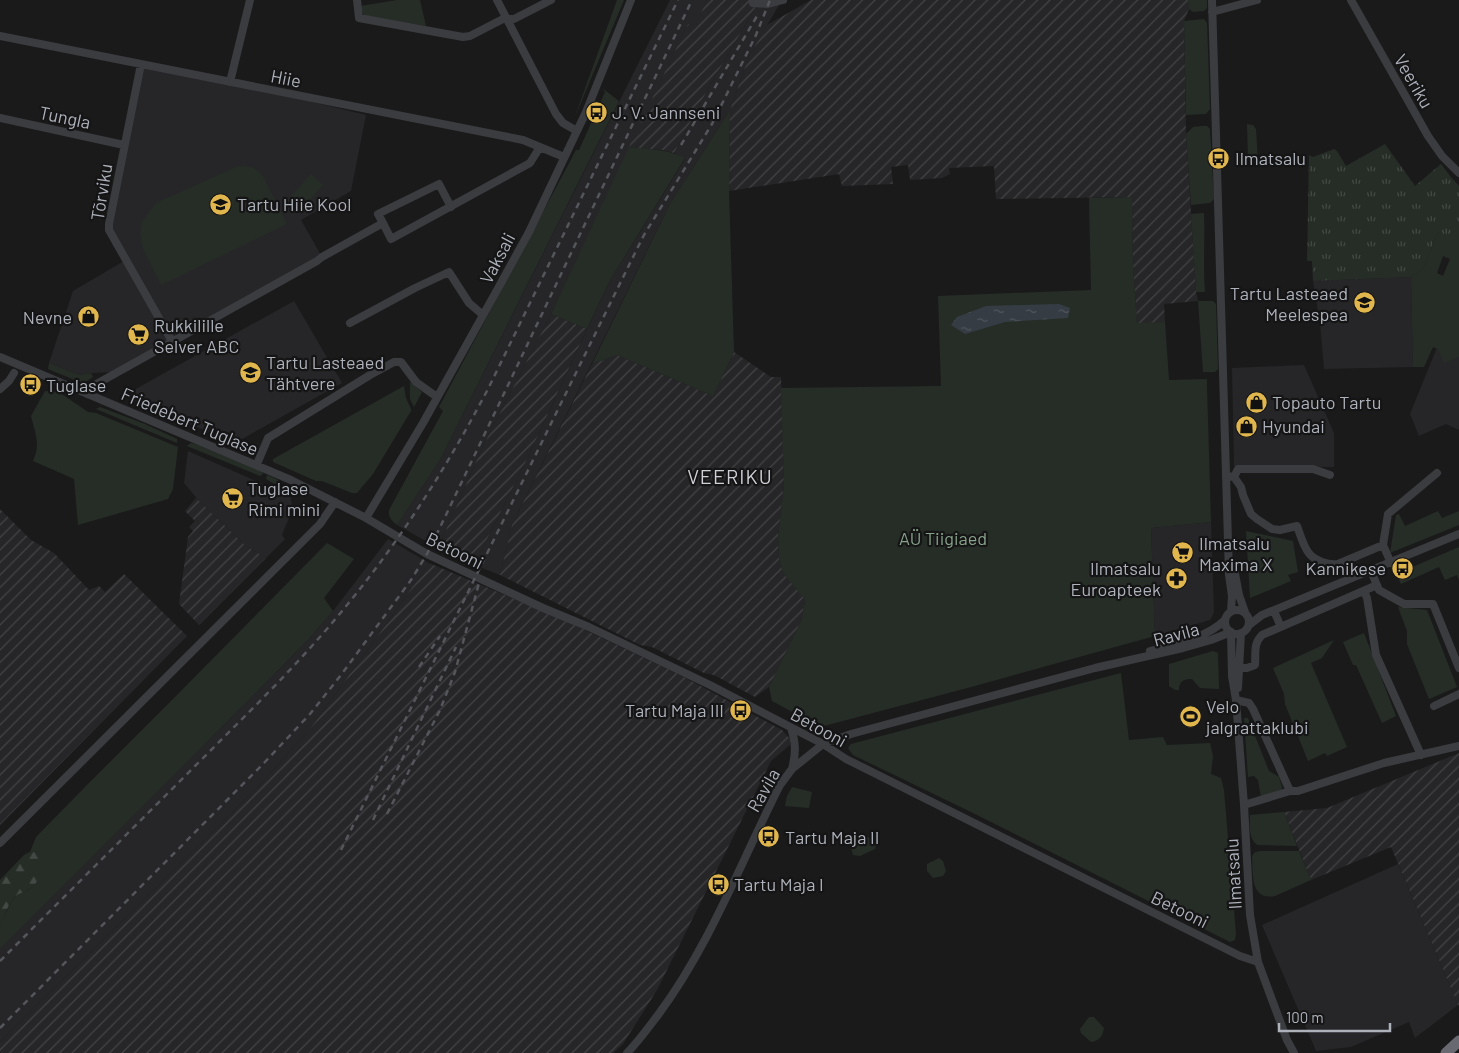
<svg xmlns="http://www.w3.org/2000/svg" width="1459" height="1053" font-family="Barlow,sans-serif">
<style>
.built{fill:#262628}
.industrial{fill:url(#industrial-furrows)}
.green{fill:#262d27;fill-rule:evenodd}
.forest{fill:url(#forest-firs)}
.park{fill:url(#park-tufts)}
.water{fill:url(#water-ripples)}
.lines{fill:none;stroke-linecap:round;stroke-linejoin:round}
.minor{stroke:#3b3c40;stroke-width:8}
.highway{stroke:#686971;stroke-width:11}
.rail{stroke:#54565b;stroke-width:2.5;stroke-dasharray:6 5;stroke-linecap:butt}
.labels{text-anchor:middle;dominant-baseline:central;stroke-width:4.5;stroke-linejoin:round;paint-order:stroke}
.street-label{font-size:18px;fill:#adb1ba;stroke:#151516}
.poi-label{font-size:18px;fill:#adb1ba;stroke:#151516;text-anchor:start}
.park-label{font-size:18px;fill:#87a28a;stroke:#151516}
.quarter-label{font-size:20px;letter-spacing:1px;fill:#ced0d6;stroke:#151516}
</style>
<defs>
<pattern id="industrial-furrows" width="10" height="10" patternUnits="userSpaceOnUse" patternTransform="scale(1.25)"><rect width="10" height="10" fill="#262628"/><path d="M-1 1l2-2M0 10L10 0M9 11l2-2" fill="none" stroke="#434345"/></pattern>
<pattern id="forest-firs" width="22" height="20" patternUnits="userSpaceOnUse" patternTransform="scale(1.25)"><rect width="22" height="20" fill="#262d27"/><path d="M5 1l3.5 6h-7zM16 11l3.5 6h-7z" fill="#434944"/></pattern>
<pattern id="park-tufts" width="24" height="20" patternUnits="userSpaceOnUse" patternTransform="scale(1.25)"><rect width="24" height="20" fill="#262d27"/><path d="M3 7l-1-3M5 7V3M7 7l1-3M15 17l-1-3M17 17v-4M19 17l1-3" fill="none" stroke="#434944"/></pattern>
<pattern id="water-ripples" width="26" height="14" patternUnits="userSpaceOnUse" patternTransform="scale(1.25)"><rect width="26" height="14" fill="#353c43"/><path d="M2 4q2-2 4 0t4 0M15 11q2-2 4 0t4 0" fill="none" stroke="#50565c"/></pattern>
</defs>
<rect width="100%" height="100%" fill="#1a1a1b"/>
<path class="built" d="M670 0H707L695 27 688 24 551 314 482 448 438 548 397 525 440 460Z
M759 0H782L749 56 730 110 670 204 512 525 500 575 474 565 528 457 609 282 685 159 674 153 710 85 753 12Z
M141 64 230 82 366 115 351 191 301 220 322 257 172 341 109 224Z
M124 261 168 340 113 372 91 373 79 375 49 363 73 291Z
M1411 277 1413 367 1324 369 1320 324 1313 281Z
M1459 293V430L1446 424 1419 436 1410 414Z
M294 301 342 383 235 443 123 396Z
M1304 365 1334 433V467L1234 466 1232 368Z
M188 451 290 496 293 508 282 535 285 539 266 558 246 546 198 500 184 483Z
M1211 522 1214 612 1212 617 1210 620 1155 636 1151 528Z
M388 539 429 563 390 619 310 729 257 788 0 1042V949L203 746 307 641 333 611Z
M1398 864 1458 1005 1415 1038 1409 1022 1351 1047 1316 1051 1262 925Z"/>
<path class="industrial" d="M707 0H759L753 12 710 85 674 153 663 150 629 147 688 24 695 26Z
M811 0H1188L1189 9 1184 21 1186 134 1196 292 1198 301 1164 304 1165 322 1137 324 1133 265 1132 197 996 199 994 166 949 168 950 174 942 178 910 180 908 165 891 167 893 184 842 186 839 174 729 191 730 110 749 56 767 25Z
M551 314 587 329 528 457 474 565 438 548 482 448Z
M734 352 771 377H781L784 486 778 536 779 558 783 573 805 599 802 619 769 687 755 697 714 675 704 673 652 647 640 645 500 575 512 525 592 364 617 355 713 396Z
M196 498 246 546 266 558 199 625 179 604 188 537 193 531 189 527 195 521 185 511Z
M0 509 31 540 54 553 89 590 99 586 105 592 124 574 187 636 0 825Z
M429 563 566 621 682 676 782 730 790 739V745L771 761 657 990 623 1044 613 1053H0V1042L257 788 310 729 390 619Z
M1459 753V1005H1458L1391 847 1311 880 1284 812 1327 808Z"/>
<path class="green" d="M397 0H420L426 26 364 16 360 6Z
M617 0H624L574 119Z
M1188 0H1207V8L1204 11 1193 12 1189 9Z
M1204 19 1207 23 1210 109 1206 114 1186 115 1184 21Z
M602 88 619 101 440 460 397 525C392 521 388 517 389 510L443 411 439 407 576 150H579L605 92Z
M730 110 729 191 734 352 713 396 617 355 592 364 670 204Z
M1247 124 1253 125 1256 129 1258 162 1256 165 1250 163 1248 159Z
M1201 126H1207L1210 129 1214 199 1210 203 1191 205 1186 134 1193 127Z
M629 147C649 149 667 149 685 158L609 282 587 329 551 314Z
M244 166 254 168 263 176 287 224 161 285 143 249 140 235 142 222 156 203 236 167Z
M311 174 323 185 302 209 289 198Z
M1132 197 1133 265 1137 323 1165 322 1169 380 1207 379V386L1211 522 1151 528 1155 636 975 686 820 727 772 701 769 687 802 619 805 600 783 573 779 558 778 536 784 486 781 388 941 386 938 296 1091 290 1089 198Z
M1204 213C1205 239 1203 265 1205 292H1196L1191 214Z
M1459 231V357L1444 363 1438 349 1433 347 1424 367H1413L1411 277 1423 269 1438 232 1447 235ZM1443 256 1450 259 1443 276 1437 273Z
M1198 301H1213L1216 304 1218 369 1215 372H1203Z
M49 363 79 375 91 373 93 377 84 383H82L48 369Z
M410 382 422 392 414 407 410 399Z
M404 386 406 398 411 409V411L373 474 357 493H352L322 481H316L273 462V459Z
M45 391 59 392 88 412 96 413 178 447 173 489 168 499 78 525 74 479 33 461C41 444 35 433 31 416Z
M100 407 145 424 177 439V443L96 409Z
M191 443 195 444 259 470 263 473V474L260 476 187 446Z
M267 475C274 478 283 480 283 489L266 479Z
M1438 511 1442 518 1459 511V525L1390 553 1396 515 1399 514 1405 526Z
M1246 531 1293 541 1298 572 1288 575 1291 581 1250 598Z
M327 543 354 559 324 598 333 611 307 641 203 746 0 949V925L11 902 17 895 28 890 37 882 38 851 30 852 36 837 85 787 175 697Z
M1459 547V580L1457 575 1445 580 1439 567 1401 584 1396 574Z
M1398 607 1427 610 1457 687 1429 699 1407 644V631Z
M1364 633 1396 716 1382 723 1356 665H1353L1343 642Z
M1334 640 1322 658 1311 663 1347 747 1327 756 1325 753 1308 761 1285 704 1284 694 1273 668Z
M1213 651 1218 653 1219 689 1200 688 1192 679C1184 679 1179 681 1179 690H1175L1169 686V664Z
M1121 673 1129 740 1163 737 1167 745 1210 743 1213 756 1211 774 1221 778 1224 790 1236 934 1235 940 1230 942 971 812 853 755 848 748 851 744Z
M1244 718H1248L1269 771 1279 777 1282 787 1281 790 1261 797 1258 780 1254 776 1248 777Z
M792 787 812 792 809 808 785 806 787 796Z
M1284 812 1297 846 1258 845C1248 840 1250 825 1250 815Z
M868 837 877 842 875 849 860 856 853 855 850 843 856 839Z
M1261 851H1299L1311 880 1275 896C1250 901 1253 873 1252 856L1255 852Z
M939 858 943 861 946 871 943 876 933 878 927 871V864Z
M1089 1017H1094L1104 1028C1103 1036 1099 1041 1091 1042L1081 1033 1080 1029Z"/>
<path class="forest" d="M38 851 44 857C45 871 39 884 26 891 23 893 19 893 16 896 8 903 5 916 0 925V880L24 855 30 852Z"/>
<path class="park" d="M1385 144 1415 186 1441 164 1450 176 1459 186V240L1438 232 1423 269 1411 277 1313 281 1312 261H1307L1309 155 1313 157 1334 149 1337 151 1346 166Z"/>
<path class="water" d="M1059 304 1070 308 1068 318 1005 322 965 334 951 325 957 317 986 306Z"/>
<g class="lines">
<path class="minor" d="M357 0 359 18 463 37 470 36 503 19H514L551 0
M497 0 556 114 563 123 577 131
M1212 0 1229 575 1232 596 1231 611
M1351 0 1428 136 1442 156 1459 173
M753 3 768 4 783 0
M1212 12 1257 0
M0 36 523 140 564 157
M141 64 109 224V230L172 341
M230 82 250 0
M0 118 124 145
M383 223 378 214 439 184 451 207
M350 323 415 288 449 272 469 303 483 315
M0 357 291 480 366 518 427 554 543 608 589 627 710 685 823 744 846 759 1240 956 1258 962
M0 389 9 381 14 373
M87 394 91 387 317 261 322 257 383 223 391 239 530 163 540 147
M257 464 268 438 370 375 394 362H401L416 382 437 397
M1226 476 1234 477 1241 487 1243 495 1251 514 1257 519 1272 529 1280 530 1297 526C1300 534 1303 545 1308 552 1314 561 1328 565 1338 564L1383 545
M1234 477 1238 469H1313L1330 475
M366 518 423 423 501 283 529 232 586 112 631 0
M1233 563 1239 595 1245 612
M1391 563 1383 545 1388 514 1437 473
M1371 571 1379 590 1404 604H1433L1459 668
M1364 591 1367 598 1376 655 1421 755
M1225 622a12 12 0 1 1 24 0a12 12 0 1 1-24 0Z
M1274 611 1281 627
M1249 625 1262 615 1459 534
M1231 632 1232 676 1236 700 1244 805 1250 915 1258 962 1287 1040 1294 1053
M1150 651C1176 644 1205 639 1225 620
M1238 668H1247L1255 665C1256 653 1253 644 1262 635L1377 585
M1238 688 1241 633
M1236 700 1249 703 1253 709 1290 791
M1434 706 1459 694
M791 728C796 743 796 754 792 769
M1244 805 1290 791H1298L1384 763 1459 746
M0 843 320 524 335 502
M627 1053C639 1041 648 1028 658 1015 710 945 741 862 780 785L792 769 823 744 851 734 1095 668 1183 648 1211 640 1231 632"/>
<path class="highway" d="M1446 1053 1459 1041"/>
<path class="rail" d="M681 145 757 16
M419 667 440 636
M387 814 440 710 455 672 479 583
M373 820 456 647
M341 850 636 251 644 235 712 124 756 35 770 0
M0 961C64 897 129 832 193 768 246 715 300 663 347 605 402 538 448 465 488 389L678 0
M0 1028 264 763 310 714 341 675 411 580 427 554 445 517 692 0"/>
</g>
<defs>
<symbol id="bus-disc" viewBox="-11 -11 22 22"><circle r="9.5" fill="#e0b64d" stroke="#151516"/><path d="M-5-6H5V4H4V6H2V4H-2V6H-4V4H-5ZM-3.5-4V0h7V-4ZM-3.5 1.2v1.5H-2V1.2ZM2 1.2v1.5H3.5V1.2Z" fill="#111"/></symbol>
<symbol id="school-disc" viewBox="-11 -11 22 22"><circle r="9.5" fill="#e0b64d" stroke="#151516"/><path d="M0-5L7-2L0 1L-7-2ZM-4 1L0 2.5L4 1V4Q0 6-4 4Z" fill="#111"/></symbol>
<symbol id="shop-disc" viewBox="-11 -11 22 22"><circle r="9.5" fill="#e0b64d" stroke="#151516"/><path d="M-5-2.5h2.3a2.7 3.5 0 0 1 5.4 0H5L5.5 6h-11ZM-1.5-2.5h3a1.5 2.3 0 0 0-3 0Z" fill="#111"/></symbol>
<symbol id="supermarket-disc" viewBox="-11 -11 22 22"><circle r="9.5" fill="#e0b64d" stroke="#151516"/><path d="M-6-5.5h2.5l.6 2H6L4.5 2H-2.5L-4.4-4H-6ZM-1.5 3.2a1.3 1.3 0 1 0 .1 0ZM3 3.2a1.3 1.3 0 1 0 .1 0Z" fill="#111"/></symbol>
<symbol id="pharmacy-disc" viewBox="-11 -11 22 22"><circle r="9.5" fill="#e0b64d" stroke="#151516"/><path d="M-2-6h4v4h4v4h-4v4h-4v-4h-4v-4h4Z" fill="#111"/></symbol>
<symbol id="stadium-disc" viewBox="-11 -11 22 22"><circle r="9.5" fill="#e0b64d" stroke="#151516"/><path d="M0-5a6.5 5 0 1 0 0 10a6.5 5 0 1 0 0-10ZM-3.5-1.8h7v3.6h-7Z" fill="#111"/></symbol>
</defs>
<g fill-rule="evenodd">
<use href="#bus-disc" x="584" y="100" width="25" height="25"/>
<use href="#bus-disc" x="1206" y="146" width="25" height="25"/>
<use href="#school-disc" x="208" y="192" width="25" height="25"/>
<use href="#school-disc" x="1352" y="290" width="25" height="25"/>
<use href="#shop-disc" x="76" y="304" width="25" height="25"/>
<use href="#supermarket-disc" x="126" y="322" width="25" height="25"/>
<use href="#school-disc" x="238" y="360" width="25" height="25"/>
<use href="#bus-disc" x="18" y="372" width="25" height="25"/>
<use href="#shop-disc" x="1244" y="390" width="25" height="25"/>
<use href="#shop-disc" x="1234" y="414" width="25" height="25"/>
<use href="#supermarket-disc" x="220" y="486" width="25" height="25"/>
<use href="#supermarket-disc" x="1170" y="540" width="25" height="25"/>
<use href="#bus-disc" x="1390" y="556" width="25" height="25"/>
<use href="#pharmacy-disc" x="1164" y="566" width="25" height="25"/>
<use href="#bus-disc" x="728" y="698" width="25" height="25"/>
<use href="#stadium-disc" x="1178" y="704" width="25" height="25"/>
<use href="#bus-disc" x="756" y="824" width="25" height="25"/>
<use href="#bus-disc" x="706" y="872" width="25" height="25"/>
</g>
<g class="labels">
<g class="street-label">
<text transform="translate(286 78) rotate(11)">Hiie</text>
<text transform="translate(1414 81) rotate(60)">Veeriku</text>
<text transform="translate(65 117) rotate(12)">Tungla</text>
<text transform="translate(101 192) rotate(-81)">Tõrviku</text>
<text transform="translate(497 258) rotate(-62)">Vaksali</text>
<text transform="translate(190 421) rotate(23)">Friedebert Tuglase</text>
<text transform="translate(455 550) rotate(26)">Betooni</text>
<text transform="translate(1176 634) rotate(-15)">Ravila</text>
<text transform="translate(819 727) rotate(29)">Betooni</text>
<text transform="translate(763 790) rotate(-60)">Ravila</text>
<text transform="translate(1233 874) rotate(-93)">Ilmatsalu</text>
<text transform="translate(1180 909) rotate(26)">Betooni</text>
</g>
<g class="poi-label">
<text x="612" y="112">J. V. Jannseni</text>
<text x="1235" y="158">Ilmatsalu</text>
<text x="237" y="204">Tartu Hiie Kool</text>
<text x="1348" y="293" text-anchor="end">Tartu Lasteaed<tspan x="1348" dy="21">Meelespea</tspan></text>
<text x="72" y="317" text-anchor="end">Nevne</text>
<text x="154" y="325">Rukkilille<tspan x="154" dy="21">Selver ABC</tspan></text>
<text x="266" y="362">Tartu Lasteaed<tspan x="266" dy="21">Tähtvere</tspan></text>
<text x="46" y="385">Tuglase</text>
<text x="1272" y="402">Topauto Tartu</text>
<text x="1262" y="426">Hyundai</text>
<text x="248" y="488">Tuglase<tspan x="248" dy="21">Rimi mini</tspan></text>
<text x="1199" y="543">Ilmatsalu<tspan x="1199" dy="21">Maxima X</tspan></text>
<text x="1161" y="568" text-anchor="end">Ilmatsalu<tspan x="1161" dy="21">Euroapteek</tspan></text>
<text x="1386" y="568" text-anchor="end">Kannikese</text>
<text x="1206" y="706">Velo<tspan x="1206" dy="21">jalgrattaklubi</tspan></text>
<text x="724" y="710" text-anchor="end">Tartu Maja III</text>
<text x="785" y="837">Tartu Maja II</text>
<text x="734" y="884">Tartu Maja I</text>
</g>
<g class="park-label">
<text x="943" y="538">AÜ Tiigiaed</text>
</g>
<g class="quarter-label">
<text x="730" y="476">VEERIKU</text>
</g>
</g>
<path d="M1279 1023v8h111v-8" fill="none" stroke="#adb1ba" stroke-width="2.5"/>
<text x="1286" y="1023" font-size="15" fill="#adb1ba" stroke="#151516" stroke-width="4" paint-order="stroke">100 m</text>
</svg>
